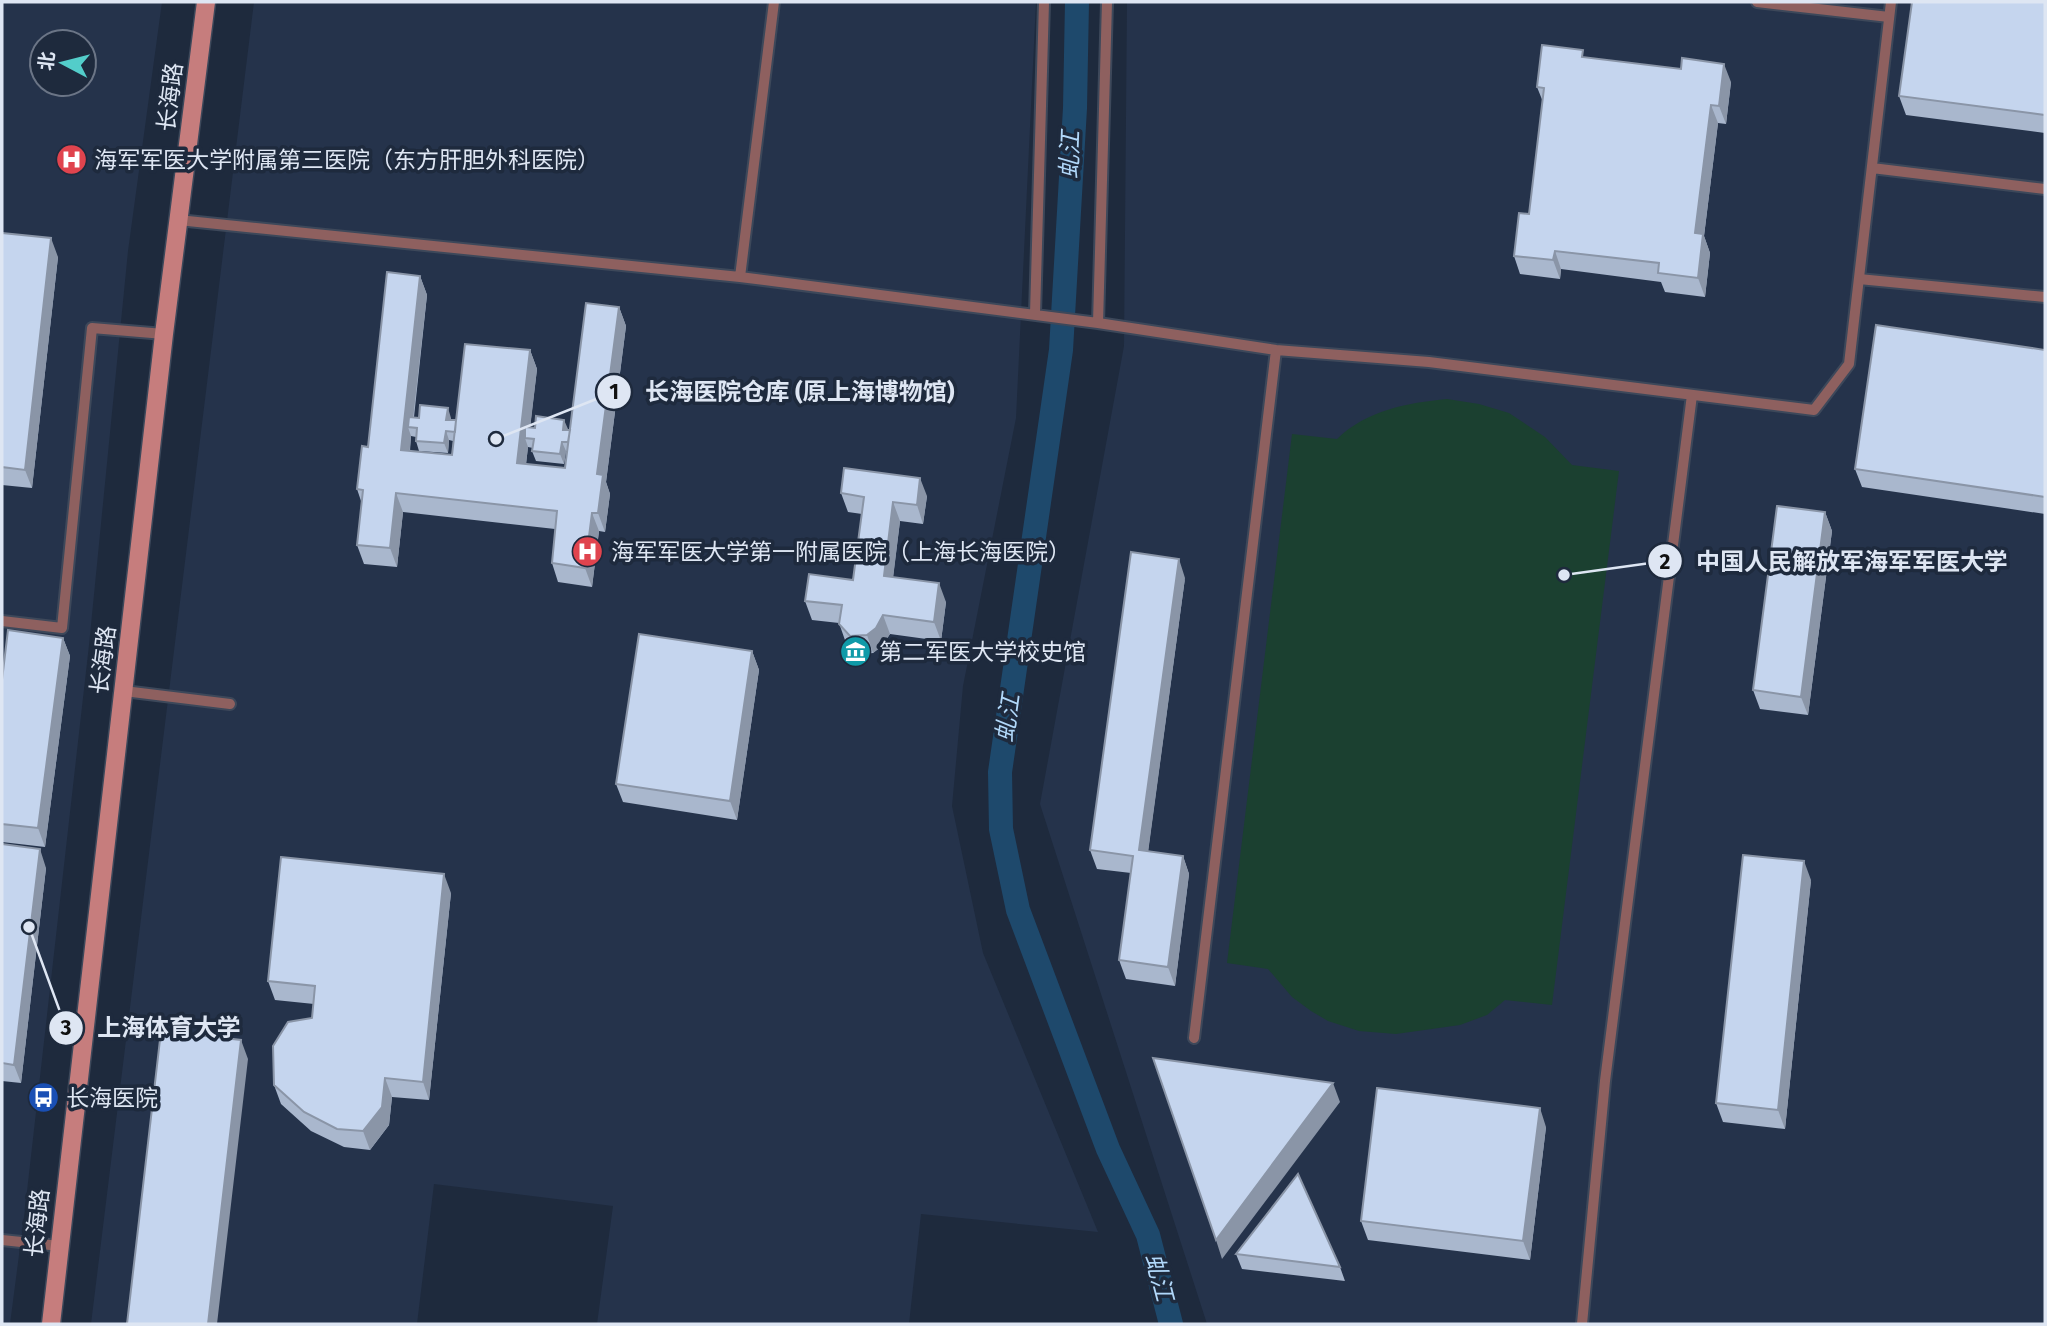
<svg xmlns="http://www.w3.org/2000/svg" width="2047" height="1326" font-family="'Fira Sans','Noto Sans SC',sans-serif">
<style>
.built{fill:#25334b;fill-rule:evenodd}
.green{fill:#1b4030}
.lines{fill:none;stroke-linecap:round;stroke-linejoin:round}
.canal{stroke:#1e496c;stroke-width:24}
.lane-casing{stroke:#3d485a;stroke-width:14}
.secondary-casing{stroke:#3d485a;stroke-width:21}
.lane{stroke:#8e605f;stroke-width:10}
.secondary{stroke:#c67d7d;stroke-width:18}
.wall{fill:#a9b7cd;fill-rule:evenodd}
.shaded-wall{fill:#8a95a7}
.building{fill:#c5d5ee;stroke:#8a95a7;stroke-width:2}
.labels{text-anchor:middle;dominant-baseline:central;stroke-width:7;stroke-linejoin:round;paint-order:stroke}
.street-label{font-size:23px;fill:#dee6f3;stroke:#1e2a3d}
.poi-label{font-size:23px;fill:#dee6f3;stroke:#1e2a3d;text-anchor:start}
.water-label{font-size:24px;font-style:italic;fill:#b1d8fa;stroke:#1e2a3d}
.leader{fill:none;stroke:#dee6f3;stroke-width:2.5}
.callout-dot{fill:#dee6f3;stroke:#1e2a3d;stroke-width:2.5}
.mark-label{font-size:21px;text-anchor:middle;font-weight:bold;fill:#111}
.callout-label{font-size:24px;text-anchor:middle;font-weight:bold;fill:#dee6f3;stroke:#1e2a3d;stroke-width:7;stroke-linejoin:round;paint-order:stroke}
</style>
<rect width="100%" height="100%" fill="#1e2a3d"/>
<path class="built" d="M2 2H162L128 251 89 645 25 1209 10 1324H2ZM42 42H84V84H42Z
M254 2H1036L1016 418 963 686 952 806 983 953 1098 1232 921 1214 909 1324H597L613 1206 434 1184 417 1324H91Z
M1127 2H2045V1324H1207L1040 804 1124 346Z"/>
<path class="green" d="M1447 399 1479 404 1509 413 1545 437 1572 465 1619 471 1552 1005 1505 1000 1487 1015 1460 1025 1396 1034 1359 1031 1328 1021 1311 1011 1292 997 1268 969 1227 963 1292 434 1337 439C1367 410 1407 403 1447 399Z"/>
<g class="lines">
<path class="canal" d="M1077 2 1075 108 1061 350 1000 772 1001 829 1018 910 1108 1149 1148 1235 1171 1324"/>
<defs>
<path id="lane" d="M1757 2 1889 17
M1872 168 2045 189
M178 220 740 277 1098 323 1276 350 1429 362 1814 410 1849 364 1891 2
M740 277 774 2
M1859 279 2045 297
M1035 314 1044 2
M1098 323 1107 2
M2 621 62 628 92 328 164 334
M124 691 230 704
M1194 1038 1276 350
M2 1240 60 1246
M1582 1324 1605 1081 1692 395"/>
<path id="secondary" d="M51 1324 164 334 206 2"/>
</defs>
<use href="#lane" class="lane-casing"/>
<use href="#secondary" class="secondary-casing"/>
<use href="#lane" class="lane"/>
<use href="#secondary" class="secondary"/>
</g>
<path class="wall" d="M2045 2V133L1906 115 1899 96Z
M1585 57 1731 82 1726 124 1718 123 1704 236 1710 253 1705 297 1665 292 1661 282 1561 269 1560 279 1520 274 1514 256 1529 214 1543 102 1537 87Z
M2 233 58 257 32 488 2 485Z
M420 276 427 295 414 417 451 418V420H456L530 350 537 369 530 427 568 429 567 430H570L619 307 626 326 606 482 610 494 605 532 599 531 592 587 558 582 552 563 555 529 403 512 397 567 364 564 357 545 362 504 357 489 368 447ZM411 436 416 437V441L419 451 448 453 449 440 453 441 452 455 410 451ZM528 447 533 448 532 451 536 461 564 464 566 451 567 452 565 468 526 464Z
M2045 350V514L1862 487 1855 469Z
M841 493 927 496 923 524 900 521 893 577 946 602 941 641 890 634 882 646 873 653 857 655 846 643 839 623 812 620 805 601 853 580 862 514 848 512Z
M1825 512 1832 531 1808 715 1760 709 1753 690Z
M1185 578 1148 851 1183 856 1189 874 1175 986 1126 979 1119 960 1131 873 1097 869 1090 850Z
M63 638 70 656 45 847 2 842V680Z
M752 651 759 670 737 820 623 802 616 784Z
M2 844 46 868 21 1083 2 1081Z
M1811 880 1785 1129 1723 1122 1716 1103Z
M451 893 429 1100 392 1097 389 1125 370 1150 344 1147 311 1131 281 1104 274 1085 312 1018 314 1004 275 1000 268 981Z
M1546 1127 1530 1260 1368 1240 1361 1221Z
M1236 1254 1340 1267 1345 1281 1242 1269Z"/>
<path class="shaded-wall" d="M1724 64 1731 82 1726 124 1719 106Z
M1711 105 1718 123 1704 236 1710 253 1705 297 1698 278 1695 233Z
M51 238 58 257 32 488 25 470Z
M1555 251 1561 269 1560 279 1553 260Z
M420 276 427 295 412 428 408 427 411 436 408 468 401 450Z
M619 307 626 326 606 482 610 494 605 532 598 513 597 474Z
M530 350 537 369 529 438H525L528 447 524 482 517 463Z
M448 408 451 418 450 430 446 420Z
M564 420 568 429 566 439 563 430Z
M446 431 449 440 448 453 444 443Z
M562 442 566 451 564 464 560 454Z
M920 478 927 496 923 524 917 505Z
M396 493 403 512 397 567 390 548Z
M893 502 900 521 891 595 884 576Z
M1825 512 1832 531 1808 715 1801 697Z
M592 513 599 531 592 587 585 568Z
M1179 559 1185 578 1146 868 1139 850Z
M939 583 946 602 941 641 934 622Z
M883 615 890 634 882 646 873 653 867 635Z
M63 638 70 656 45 847 38 828Z
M752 651 759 670 737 820 730 801Z
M40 849 46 868 21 1083 14 1065Z
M1183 856 1189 874 1175 986 1168 967Z
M1804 861 1811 880 1785 1129 1778 1110Z
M444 874 451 893 429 1100 423 1082Z
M241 1040 248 1059 217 1324H208Z
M385 1078 392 1097 389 1125 370 1150 363 1131Z
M1333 1083 1340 1102 1222 1259 1216 1240Z
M1540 1108 1546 1127 1530 1260 1523 1241Z"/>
<path class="building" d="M1912 2H2045V115L1899 96Z
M1542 45 1583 50 1582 57 1681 69 1682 58 1724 64 1719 106 1711 105 1695 233 1703 234 1698 278 1658 273 1659 263 1555 251 1553 260 1514 256 1519 213 1529 214 1544 88 1537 87Z
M2 233 51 238 25 470 2 467Z
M387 272 420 276 401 450 452 455 465 344 530 350 517 463 565 468 586 303 619 307 597 474 603 475 598 513H592L585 568 552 563 557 511 396 493 390 548 357 545 363 490 357 489 362 446 368 447Z
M1876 325 2045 350V497L1855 469Z
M420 405 448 408 446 420H456L455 432 446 431 444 443 416 441 417 428 408 427 409 417 419 418Z
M536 416 564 420 563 430H570L568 442H562L560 454 532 451 534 439 525 438V427L535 428Z
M844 468 920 478 917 505 893 502 884 576 939 583 934 622 883 615 876 628 867 635 850 636 839 624 842 605 805 601 809 574 853 580 864 497 841 493Z
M1777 506 1825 512 1801 697 1753 690Z
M1131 552 1179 559 1139 850 1183 856 1168 967 1119 960 1133 856 1090 850Z
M8 630 63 638 38 828 2 824V680Z
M639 634 752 651 730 801 616 784Z
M2 844 40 849 14 1065 2 1063Z
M1743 855 1804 861 1778 1110 1716 1103Z
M281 857 444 874 423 1082 385 1078 382 1107 363 1131 337 1129 304 1112 274 1085 273 1046 288 1022 312 1018 315 986 268 981Z
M161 1031 241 1040 208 1324H127Z
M1153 1058 1333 1083 1216 1240Z
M1377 1088 1540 1108 1523 1241 1361 1221Z
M1298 1174 1340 1267 1236 1254Z"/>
<defs>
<symbol id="hospital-disc" viewBox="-11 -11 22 22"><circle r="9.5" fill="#e0444e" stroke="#1e2a3d"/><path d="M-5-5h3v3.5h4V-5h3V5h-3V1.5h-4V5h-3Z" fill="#fff"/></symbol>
<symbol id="museum-disc" viewBox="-11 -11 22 22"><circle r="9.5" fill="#0f9aa8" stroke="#1e2a3d"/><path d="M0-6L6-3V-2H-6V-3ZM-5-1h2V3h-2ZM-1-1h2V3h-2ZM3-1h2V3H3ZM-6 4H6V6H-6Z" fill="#fff"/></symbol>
<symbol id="bus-disc" viewBox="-11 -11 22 22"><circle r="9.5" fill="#1a4fb4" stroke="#1e2a3d"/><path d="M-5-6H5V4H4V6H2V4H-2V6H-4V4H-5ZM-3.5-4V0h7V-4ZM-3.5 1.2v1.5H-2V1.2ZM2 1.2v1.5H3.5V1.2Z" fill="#fff"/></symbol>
</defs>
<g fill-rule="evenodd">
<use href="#hospital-disc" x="54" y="142" width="35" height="35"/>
<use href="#hospital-disc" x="570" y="534" width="35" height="35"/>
<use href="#museum-disc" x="838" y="634" width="35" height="35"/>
<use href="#bus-disc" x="26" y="1080" width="35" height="35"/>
</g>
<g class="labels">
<g class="street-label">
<text transform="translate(170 97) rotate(-83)">长海路</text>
<text transform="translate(103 660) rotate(-83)">长海路</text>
<text transform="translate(37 1223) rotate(-84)">长海路</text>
</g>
<g class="poi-label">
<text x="94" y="160">海军军医大学附属第三医院（东方肝胆外科医院）</text>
<text x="611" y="552">海军军医大学第一附属医院（上海长海医院）</text>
<text x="879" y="652">第二军医大学校史馆</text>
<text x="66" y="1098">长海医院</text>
</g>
<g class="water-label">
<text transform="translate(1070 155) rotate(-88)">虬江</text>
<text transform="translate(1008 718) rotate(-82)">虬江</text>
<text transform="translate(1159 1277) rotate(75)">虬江</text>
</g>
</g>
<path class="leader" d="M496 439L614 392M1564 575L1665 561M29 927L66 1028"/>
<g class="callout-dot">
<circle cx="496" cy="439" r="7"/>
<circle cx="1564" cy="575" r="7"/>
<circle cx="29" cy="927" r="7"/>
<circle cx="614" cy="392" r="18"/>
<circle cx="1665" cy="561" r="18"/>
<circle cx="66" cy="1028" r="18"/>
</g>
<g class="mark-label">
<text x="614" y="399">1</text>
<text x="1665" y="569">2</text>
<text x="66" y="1035">3</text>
</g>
<g class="callout-label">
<text x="800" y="400">长海医院仓库 (原上海博物馆)</text>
<text x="1852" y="570">中国人民解放军海军军医大学</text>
<text x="169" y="1036">上海体育大学</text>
</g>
<rect width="2047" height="1326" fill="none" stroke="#dee6f3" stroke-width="7"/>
<g transform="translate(63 63) rotate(277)"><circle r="33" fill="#1e2a3d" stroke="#6b7586" stroke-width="2"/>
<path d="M0-5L12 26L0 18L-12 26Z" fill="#53cdca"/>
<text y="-10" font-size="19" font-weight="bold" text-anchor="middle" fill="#dee6f3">北</text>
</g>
</svg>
